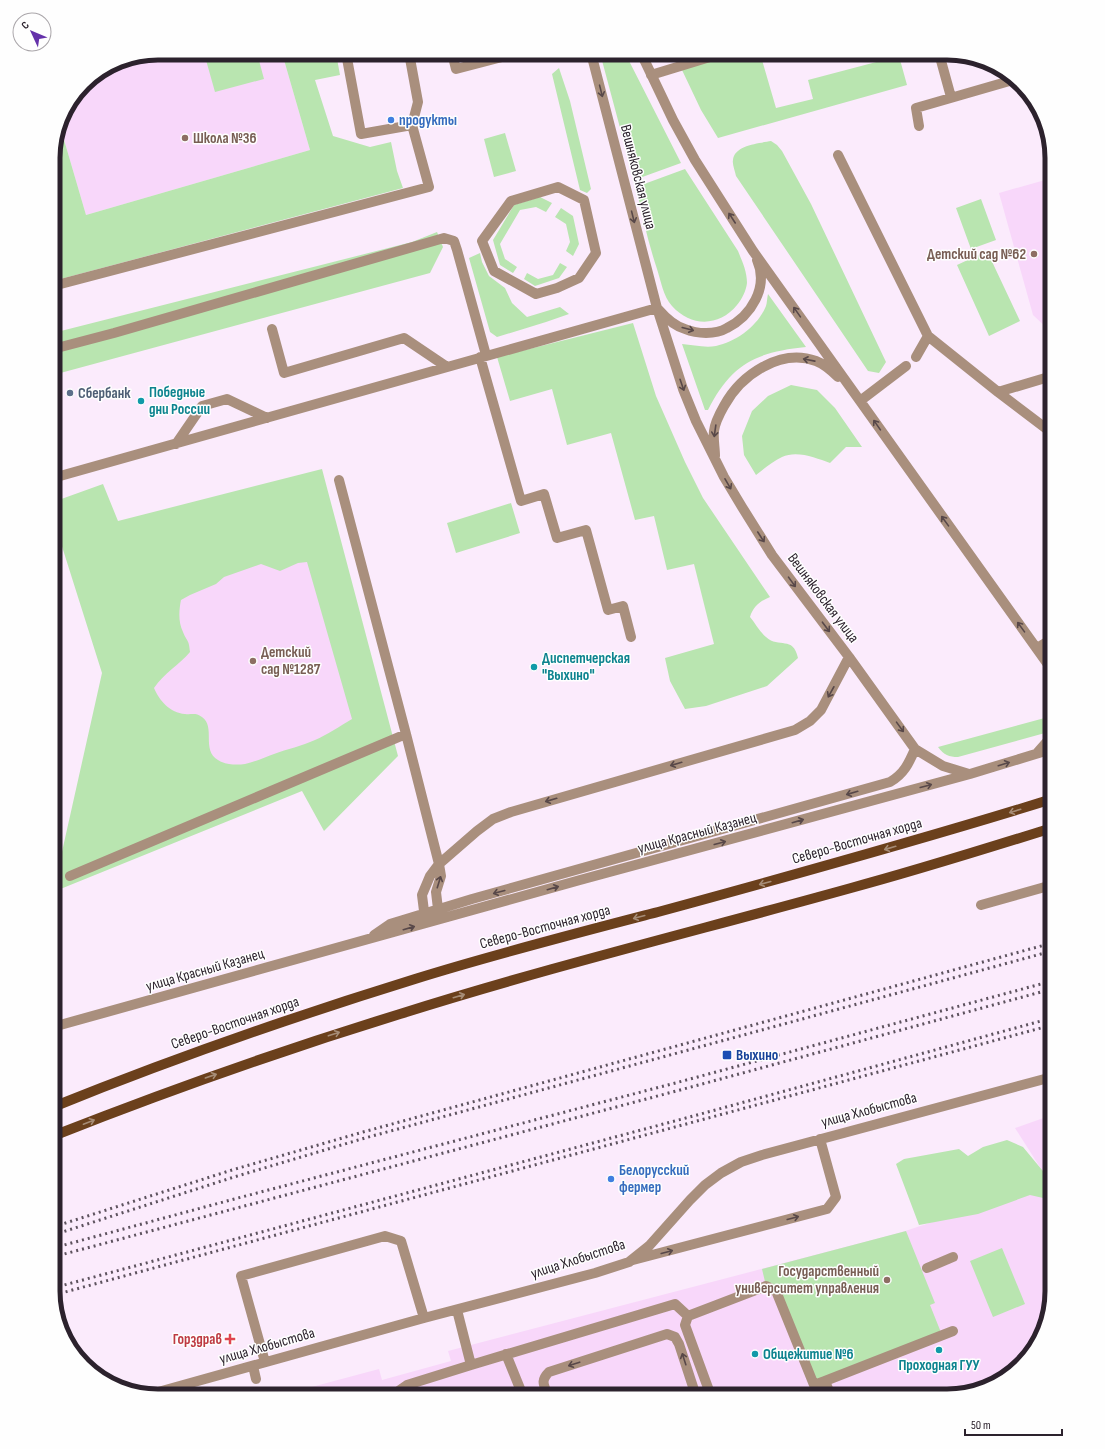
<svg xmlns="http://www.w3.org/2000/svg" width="1105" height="1449" font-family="'Sofia Sans Condensed',sans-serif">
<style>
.built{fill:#f8d7fa}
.green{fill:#b9e5b0;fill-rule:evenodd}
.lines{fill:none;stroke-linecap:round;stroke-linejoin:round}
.minor{stroke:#a98f7d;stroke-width:10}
.major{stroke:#6b401c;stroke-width:10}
.rail{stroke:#5d525e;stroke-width:3;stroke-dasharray:2 4;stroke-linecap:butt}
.oneway{stroke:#584849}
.oneway2{stroke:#a68c76}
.shop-dot{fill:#3f7fe0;stroke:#fefefe;stroke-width:1.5}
.education-dot{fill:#8d6e63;stroke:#fefefe;stroke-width:1.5}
.service-dot{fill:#5c6f8a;stroke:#fefefe;stroke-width:1.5}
.culture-dot{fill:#0f9aa8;stroke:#fefefe;stroke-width:1.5}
.transit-dot{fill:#1a4fb4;stroke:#fefefe;stroke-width:1.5}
.health-dot{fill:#e0444e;stroke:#fefefe;stroke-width:1.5}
.labels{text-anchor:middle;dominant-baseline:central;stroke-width:3;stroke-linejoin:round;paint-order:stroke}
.shop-label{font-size:15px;font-weight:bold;fill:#366cbe;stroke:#fefefe;text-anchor:start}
.education-label{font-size:15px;font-weight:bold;fill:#785e54;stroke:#fefefe;text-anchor:start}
.street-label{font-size:15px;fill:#2c222d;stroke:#fefefe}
.culture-label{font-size:15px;font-weight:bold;fill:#0d838f;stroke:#fefefe;text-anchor:start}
.service-label{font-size:15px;font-weight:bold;fill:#4e5e75;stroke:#fefefe;text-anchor:start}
.transit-label{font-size:15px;font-weight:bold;fill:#164399;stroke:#fefefe;text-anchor:start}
.health-label{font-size:15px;font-weight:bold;fill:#be3a42;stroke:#fefefe;text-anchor:end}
.rim{fill:none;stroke:#2c222d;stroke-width:5}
</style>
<rect width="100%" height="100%" fill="#fbebfc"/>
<path class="built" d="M159 53H282L310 150 86 215 60 126 64 112 89 79 118 61Z
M1052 178V333L1033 315 999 193Z
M323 535 381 727 183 787 125 595Z
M1052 1115V1291L1038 1343 1005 1378 947 1396H278L379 1369 382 1380 451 1361 448 1351 899 1233 1024 1192 1050 1183 1015 1128Z"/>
<path class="green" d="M204 53H257L264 79 215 92Z
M282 53H336L340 75 315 80 333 136 370 147 391 142 397 171 403 188 53 281V151L60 126 86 215 310 150Z
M600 53H625L681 163 634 180Z
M734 53H760L776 108 813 99 808 80 899 56 907 85 718 138 701 110 682 70Z
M559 68 570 101 591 189 587 193 580 190 552 74Z
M505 133 516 171 494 177 484 139Z
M771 141 777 145 782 151 811 204 886 362 879 373 868 371 736 176C735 171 732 164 733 160 734 145 760 143 771 141Z
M685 169 738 251C742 261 747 271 747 283 746 291 742 299 737 305 719 327 691 327 672 306 663 296 661 281 657 269 648 242 642 215 636 187Z
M540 197 552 203 546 212 536 207 520 210 500 244 505 259 517 267 513 273 500 265 493 240 514 205Z
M981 199 996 240 971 249 956 208Z
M561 208 573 216 579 244 573 256 566 251 570 242 566 224 555 217Z
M437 232 443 247 430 273 53 375V333L412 242Z
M987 251 1020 321 989 336 957 265Z
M480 253 482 262 489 276 505 288 512 303 527 317 560 307 569 314 546 322 497 337 490 332 469 258Z
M560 263 567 267 559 278 535 286 524 279 527 273 538 279 553 275Z
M768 294 806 347C756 352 731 364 708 410H705L682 344C693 345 705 348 716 346 736 342 758 326 766 306 767 303 767 298 768 294Z
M633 323 656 396 685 462 703 498 770 597C760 601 753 607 750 617 755 623 760 632 766 637 779 649 793 635 798 658L767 686 706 706 685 709 670 681 665 658 714 644 694 564 667 570 654 516 635 520 611 433 567 445 552 389 510 401 497 357Z
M791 385 817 390 835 408 862 447H846L830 463C816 458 797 450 782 457 773 461 764 469 756 475L744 455 742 436 752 411 768 396Z
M322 469 398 756 324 831 302 791 53 892 102 673 53 518V502L103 484 118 521ZM307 562 352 719C340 726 327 735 315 740 302 746 287 749 274 754 265 757 255 762 245 764 237 765 225 765 218 760 201 750 216 727 202 717 195 712 192 715 185 714 170 713 159 700 154 688 164 673 179 665 190 652 189 639 187 642 183 632 178 622 179 610 181 600L190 595 216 584 224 577 261 564 280 571 298 563Z
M511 503 520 533 456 553 447 523Z
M1052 716V727L1045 733 958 757C949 757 944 755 938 747Z
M1007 1140 1023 1147 1052 1182V1200L1030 1195 978 1214 919 1225 896 1164 904 1159 959 1149 968 1156 983 1147Z
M906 1231 935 1303 930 1305 942 1335 814 1385 776 1291 766 1286 762 1269Z
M1002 1248 1025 1304 993 1317 970 1261Z"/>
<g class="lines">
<path class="minor" d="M409 53 418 102 412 125
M452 53 456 69 517 53
M591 53 657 308 683 389 696 421 724 477 742 507 772 555 849 657 915 749 943 766 969 774
M641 53 673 120 695 160 753 251 1052 670
M651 75 723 53
M951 97 940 57 954 53
M919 126 916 108 1013 80
M838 155 928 336 998 392 1052 376
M558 187 584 200 596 253 579 278 557 288 536 294 494 271 482 241 511 201Z
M53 286 429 187 412 125 361 134 346 53
M658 309C665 317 674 326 685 329 697 334 715 335 727 328 751 316 769 287 757 260
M272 329 284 373 404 338 447 367
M53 349 114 333 444 238 454 241 457 250 486 355
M480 357 521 501 544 494 557 538 586 530 608 610 623 606 631 637
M916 357 928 336
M998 392 1052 433
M860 401 906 366
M176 444 202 406 227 399 267 418
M715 456C715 448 713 439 714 431 715 422 720 413 724 406 741 375 780 348 816 361 824 364 832 371 838 377
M53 478 657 308
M339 480 406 734 439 864 441 876 436 892 438 909 436 914
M1037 648 1052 639
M1037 753 1052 736
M70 876 406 734
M981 905 1052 885
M425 919 422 895 430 876 439 864 477 831 493 819 511 812 795 730 810 721 821 710 849 657
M374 935 390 924 472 899 890 782C904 774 909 763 915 749
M53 1027 580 880 970 774 1052 749
M633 1260 827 1209 836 1197 820 1139
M927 1268 953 1257
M457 1310 471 1365
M506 1354 523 1396
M265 1362 241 1276 385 1236 401 1241 424 1318
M253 1366 256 1379
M151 1394 424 1318 595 1273 629 1262 649 1246 690 1200 705 1185 721 1173 741 1162 762 1155 1052 1077
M396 1396 397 1392 407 1385
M411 1396 407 1385 471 1365 675 1304 688 1316
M548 1396C544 1385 540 1381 549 1372L667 1334 675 1337 679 1344 696 1396
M711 1396 685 1325 688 1316 766 1286 776 1291 814 1385 825 1381
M831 1396 825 1381 953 1331"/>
<path class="major" d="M53 1107C172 1059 292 1017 415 979 495 954 577 933 658 912 790 876 921 840 1052 799
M53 1136C167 1091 283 1050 400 1014 549 967 700 930 851 888 918 870 985 849 1052 828"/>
<path class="rail" d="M53 1227 232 1170 363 1132 1052 943
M53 1235 234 1177 365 1138 1052 951
M53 1248 238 1198 679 1082 1052 981
M53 1257 680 1090 1052 989
M53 1288 697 1115 1052 1018
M54 1295 1052 1025"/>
</g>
<defs><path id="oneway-shaft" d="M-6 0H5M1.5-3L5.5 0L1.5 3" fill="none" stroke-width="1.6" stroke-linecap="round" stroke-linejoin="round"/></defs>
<g class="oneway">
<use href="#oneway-shaft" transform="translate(601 91) rotate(76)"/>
<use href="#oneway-shaft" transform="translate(633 217) rotate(76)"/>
<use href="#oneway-shaft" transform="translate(732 218) rotate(-123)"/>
<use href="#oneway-shaft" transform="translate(797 312) rotate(-125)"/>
<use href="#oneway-shaft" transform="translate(688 329) rotate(15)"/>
<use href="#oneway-shaft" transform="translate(809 360) rotate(-169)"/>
<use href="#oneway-shaft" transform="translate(682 385) rotate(71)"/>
<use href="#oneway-shaft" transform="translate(877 425) rotate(-125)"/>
<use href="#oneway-shaft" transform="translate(715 431) rotate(98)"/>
<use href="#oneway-shaft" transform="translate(728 484) rotate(60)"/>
<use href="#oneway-shaft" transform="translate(945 521) rotate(-126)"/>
<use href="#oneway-shaft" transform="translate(761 537) rotate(57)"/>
<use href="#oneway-shaft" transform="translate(792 582) rotate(54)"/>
<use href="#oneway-shaft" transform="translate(826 627) rotate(53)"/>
<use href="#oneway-shaft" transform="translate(1021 627) rotate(-126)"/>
<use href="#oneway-shaft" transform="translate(831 692) rotate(119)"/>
<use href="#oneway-shaft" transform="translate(900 727) rotate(54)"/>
<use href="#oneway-shaft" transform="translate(676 764) rotate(164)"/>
<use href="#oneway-shaft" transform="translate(1004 764) rotate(-17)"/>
<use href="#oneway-shaft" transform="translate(926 786) rotate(-15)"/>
<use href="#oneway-shaft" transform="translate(852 793) rotate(164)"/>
<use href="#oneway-shaft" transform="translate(551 800) rotate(164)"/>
<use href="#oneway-shaft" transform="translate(798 821) rotate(-16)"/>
<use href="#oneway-shaft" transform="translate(720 843) rotate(-15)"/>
<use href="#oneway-shaft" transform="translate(439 882) rotate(-73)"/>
<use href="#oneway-shaft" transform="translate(553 888) rotate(-16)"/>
<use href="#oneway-shaft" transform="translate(499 892) rotate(165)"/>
<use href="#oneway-shaft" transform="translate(409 928) rotate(-16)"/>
<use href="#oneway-shaft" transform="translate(793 1218) rotate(-15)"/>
<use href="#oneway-shaft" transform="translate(667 1252) rotate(-15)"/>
<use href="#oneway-shaft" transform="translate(684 1359) rotate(-108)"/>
<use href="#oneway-shaft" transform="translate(574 1364) rotate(162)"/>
</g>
<g class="oneway2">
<use href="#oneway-shaft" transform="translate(1015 811) rotate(163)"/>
<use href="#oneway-shaft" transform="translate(890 848) rotate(164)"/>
<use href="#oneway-shaft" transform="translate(765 883) rotate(165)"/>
<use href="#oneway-shaft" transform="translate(639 917) rotate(165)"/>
<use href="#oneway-shaft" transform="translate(459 996) rotate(-16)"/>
<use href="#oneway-shaft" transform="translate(334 1034) rotate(-18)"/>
<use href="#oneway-shaft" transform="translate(211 1076) rotate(-19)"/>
<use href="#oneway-shaft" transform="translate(89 1122) rotate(-21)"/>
</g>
<g class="shop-dot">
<circle cx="391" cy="120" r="4"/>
<circle cx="611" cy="1179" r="4"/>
</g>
<g class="education-dot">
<circle cx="185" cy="138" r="4"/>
<circle cx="1034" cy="254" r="4"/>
<circle cx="253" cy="661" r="4"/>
<circle cx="887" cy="1280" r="4"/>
</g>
<circle class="service-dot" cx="70" cy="393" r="4"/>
<g class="culture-dot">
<circle cx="141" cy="401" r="4"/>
<circle cx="534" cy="667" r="4"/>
<circle cx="939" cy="1350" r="4"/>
<circle cx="755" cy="1354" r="4"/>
</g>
<rect class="transit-dot" x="722" y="1050" width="10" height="10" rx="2"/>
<path class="health-dot" d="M228 1333h4v4h4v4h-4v4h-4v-4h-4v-4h4z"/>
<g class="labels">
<g class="shop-label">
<text x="399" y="120">продукты</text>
<text x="619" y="1170">Белорусский<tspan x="619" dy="17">фермер</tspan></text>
</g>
<g class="education-label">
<text x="193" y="138">Школа №36</text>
<text x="1026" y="254" text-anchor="end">Детский сад №62</text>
<text x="261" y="652">Детский<tspan x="261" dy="17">сад №1287</tspan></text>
<text x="879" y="1271" text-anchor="end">Государственный<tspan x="879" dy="17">университет управления</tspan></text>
</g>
<g class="street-label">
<text transform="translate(638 177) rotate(76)">Вешняковская улица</text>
<text transform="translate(823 598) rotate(53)">Вешняковская улица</text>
<text transform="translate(697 833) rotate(-15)">улица Красный Казанец</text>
<text transform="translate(857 841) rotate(-16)">Северо-Восточная хорда</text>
<text transform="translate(545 927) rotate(-15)">Северо-Восточная хорда</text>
<text transform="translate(205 970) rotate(-16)">улица Красный Казанец</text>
<text transform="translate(235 1023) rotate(-19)">Северо-Восточная хорда</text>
<text transform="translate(869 1110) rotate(-15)">улица Хлобыстова</text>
<text transform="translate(578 1259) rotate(-18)">улица Хлобыстова</text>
<text transform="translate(267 1346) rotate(-16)">улица Хлобыстова</text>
</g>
<g class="culture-label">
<text x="149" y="392">Победные<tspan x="149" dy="17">дни России</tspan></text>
<text x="542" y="658">Диспетчерская<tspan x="542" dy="17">"Выхино"</tspan></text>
<text x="763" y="1354">Общежитие №6</text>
<text x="939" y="1365" text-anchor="middle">Проходная ГУУ</text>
</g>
<g class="service-label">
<text x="78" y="393">Сбербанк</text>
</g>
<g class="transit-label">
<text x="736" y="1055">Выхино</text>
</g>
<g class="health-label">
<text x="222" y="1339">Горздрав</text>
</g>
</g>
<path d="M0 0H1105V1449H0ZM158 60H947A98 98 0 0 1 1045 158V1291A98 98 0 0 1 947 1389H158A98 98 0 0 1 60 1291V158A98 98 0 0 1 158 60Z" fill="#fefefe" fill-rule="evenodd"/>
<path class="rim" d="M158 60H947A98 98 0 0 1 1045 158V1291A98 98 0 0 1 947 1389H158A98 98 0 0 1 60 1291V158A98 98 0 0 1 158 60Z"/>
<g transform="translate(32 32) rotate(314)"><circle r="19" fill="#fefefe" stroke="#aaa6aa"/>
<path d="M0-3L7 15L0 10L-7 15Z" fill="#6532aa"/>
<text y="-6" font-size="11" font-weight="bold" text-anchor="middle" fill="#2c222d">С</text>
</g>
<path d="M965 1429v6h97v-6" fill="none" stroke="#2c222d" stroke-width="2"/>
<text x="971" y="1429" font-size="12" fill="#2c222d" stroke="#fefefe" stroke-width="3" paint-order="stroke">50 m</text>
</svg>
